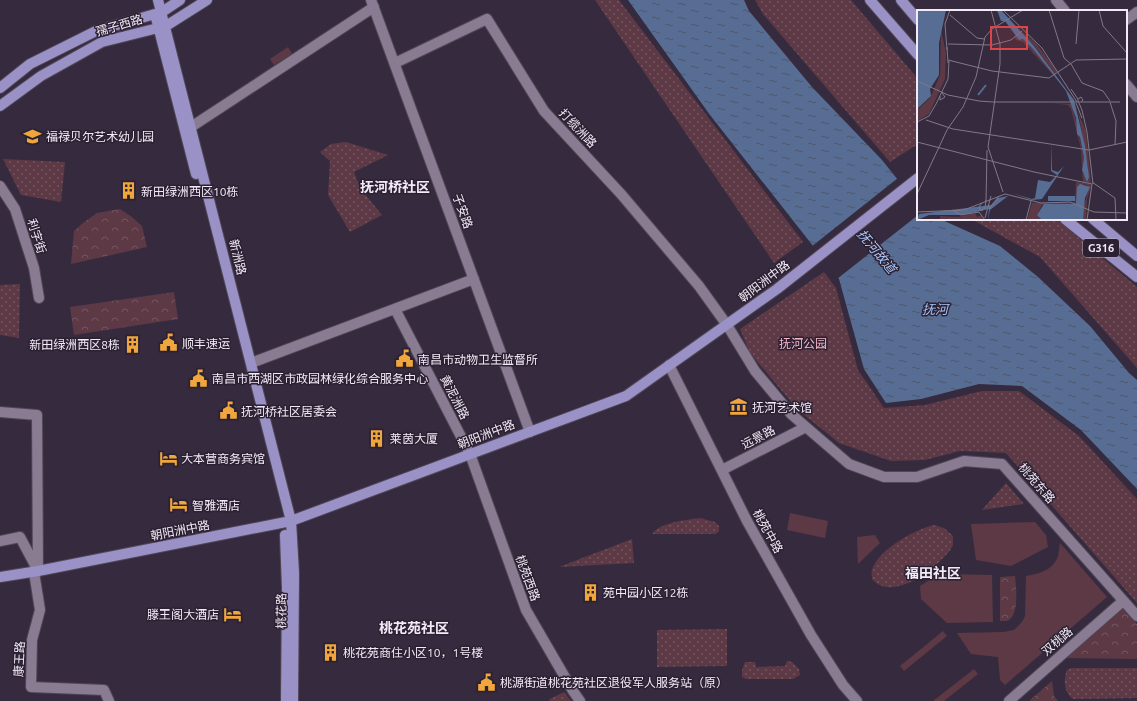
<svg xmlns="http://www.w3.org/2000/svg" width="1137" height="701" font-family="Ubuntu,'Noto Sans SC',sans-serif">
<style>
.grass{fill:#5c3944}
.forest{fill:url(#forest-crowns)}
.park{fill:url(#park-dots)}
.water{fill:url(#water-ripples)}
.pier{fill:#362b3e}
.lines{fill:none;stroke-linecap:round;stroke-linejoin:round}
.minor-casing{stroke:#504757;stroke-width:12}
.major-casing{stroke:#504757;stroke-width:12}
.minor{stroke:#887b92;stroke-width:10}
.major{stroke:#9a92c7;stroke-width:10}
.labels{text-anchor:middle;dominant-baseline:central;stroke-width:3;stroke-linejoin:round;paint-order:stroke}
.shield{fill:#2c2133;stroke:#b7aebc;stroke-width:1}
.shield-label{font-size:11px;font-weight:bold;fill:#f2ebf7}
.street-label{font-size:12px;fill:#f2ebf7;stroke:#2c2133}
.poi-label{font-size:12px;fill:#f2ebf7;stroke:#2c2133;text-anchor:start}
.park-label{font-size:12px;fill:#f6b6c9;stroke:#2c2133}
.water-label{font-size:13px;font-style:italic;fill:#a9c5f8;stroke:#2c2133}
.quarter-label{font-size:14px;font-weight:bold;fill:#f2ebf7;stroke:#2c2133}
.inset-river{fill:none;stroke:#576d94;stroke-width:2}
.inset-road{fill:none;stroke:#817888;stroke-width:1}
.view{fill:#da4547;fill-opacity:0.15;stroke:#da4547;stroke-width:2}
.inset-edge{fill:none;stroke:#f2ebf7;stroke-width:2}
</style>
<defs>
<pattern id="forest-crowns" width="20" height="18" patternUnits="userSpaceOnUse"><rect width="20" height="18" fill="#5c3944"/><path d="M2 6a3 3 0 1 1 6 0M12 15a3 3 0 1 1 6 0" fill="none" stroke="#745660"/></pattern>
<pattern id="park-dots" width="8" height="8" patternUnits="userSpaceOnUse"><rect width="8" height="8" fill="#5c3944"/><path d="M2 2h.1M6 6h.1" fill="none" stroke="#745660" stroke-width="1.8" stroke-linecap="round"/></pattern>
<pattern id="water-ripples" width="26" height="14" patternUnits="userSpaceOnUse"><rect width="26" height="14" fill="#576d94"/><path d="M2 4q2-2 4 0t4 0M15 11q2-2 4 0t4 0" fill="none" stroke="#4f586b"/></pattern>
</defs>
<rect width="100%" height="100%" fill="#362b3e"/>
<path class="grass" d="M288 47 292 54 274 65 270 59Z
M790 513 828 521 825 538 787 530Z
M1035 522 1046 535 1048 547 1011 566 976 560 971 524Z
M875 535 880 543 858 564 857 537Z
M1060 543 1107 597 1005 685 1000 680 998 657 971 654 957 633 1003 632 1014 630 1022 622 1025 616 1026 576C1037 574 1051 571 1057 559 1059 555 1059 548 1060 543Z
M939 574 992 575 993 622 947 623 921 599 920 586Z
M943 631 947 636 904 671 900 666Z
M974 669 978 674 944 701H933Z"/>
<path class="forest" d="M120 209 132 217 142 226 147 247 71 264 74 231 83 223 97 213Z
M174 292 178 319 74 335 70 307Z
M1015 576C1016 587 1020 616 1007 621 1005 621 1003 621 1000 621V577Z
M1122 608 1137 624V659L1065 658Z
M1052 681 1054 696 1058 701H1029Z"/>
<path class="park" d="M595 0H619L803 242 774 263Z
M755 0H851L918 79V144L890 162 763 14Z
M346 142 388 155 354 172 360 188 382 215 350 232 328 195 330 161 320 152 331 144Z
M3 159 65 162 61 202 21 195Z
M971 219H1056L1137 287V368L1040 257Z
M824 272 836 288 858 370 884 408 925 405 982 391H1019L1079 436 1137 499V603L1006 453 960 451 925 460 891 461 839 443 797 409 750 353 740 329Z
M20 284 19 338 0 335V285Z
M1006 483 1024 504 982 510Z
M700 518 715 522 719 526V531L716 534H652C661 522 686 520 700 518Z
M934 525 944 528 953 536C953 539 953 542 953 545 950 552 944 557 939 562 924 576 890 600 872 579 872 576 871 572 872 570 878 550 915 529 934 525Z
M632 539 634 563 559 567Z
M727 629V666L657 667V630Z
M787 661 792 662 799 669 800 675 793 679H746L742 677V670L745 662H755L756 667 785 666Z
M1071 668H1137V698L1074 699C1064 694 1063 680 1067 670Z
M564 692 571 701H549L550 699Z"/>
<path class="water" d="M628 0H744L749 11 812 87 882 160 918 205V219H940L1000 246 1038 277 1090 326 1129 373 1137 380V489L1081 430 1022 386 979 384 921 399 886 403 864 369 839 279 710 115Z"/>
<path class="pier" d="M898 178 918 201V215L837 279 811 247Z"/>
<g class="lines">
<defs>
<path id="minor" d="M371 0 530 432
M1056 0 1065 11
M1126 20 1137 12
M395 63 487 19 544 111 621 194 699 286 727 325 755 371 791 414 806 427 849 464 884 477H917L964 461 1002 464 1137 616
M1126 84 1137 97
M191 127 374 7
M0 186 15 209 34 268 39 298
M395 309 470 454 526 610 573 691 580 701
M251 363 474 279
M669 365 747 521 811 635 843 685 857 701
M0 412 37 415 38 571
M722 470 806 427
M0 541 20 537 37 569
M34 572 40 610 32 640 31 687 104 690 109 701
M1009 701 1123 601"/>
<path id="major" d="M158 0 291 521 294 573 293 701
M870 0 918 55
M901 0 918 20
M155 14 196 174
M0 88 30 64 96 31 162 12 180 0
M0 106 41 76 102 42 166 26 207 0
M1065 219 1137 277
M1093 219 1137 256
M285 535 287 588 286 701
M0 577 38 571 291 521 626 396 777 289 918 178"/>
</defs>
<use href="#minor" class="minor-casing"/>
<use href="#major" class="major-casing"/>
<use href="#minor" class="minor"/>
<use href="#major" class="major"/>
</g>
<defs>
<symbol id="school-bare" viewBox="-9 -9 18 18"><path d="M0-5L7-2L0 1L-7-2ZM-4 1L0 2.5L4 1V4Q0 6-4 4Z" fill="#efa73d" stroke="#2c2133" stroke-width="2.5" paint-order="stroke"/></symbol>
<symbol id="building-bare" viewBox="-9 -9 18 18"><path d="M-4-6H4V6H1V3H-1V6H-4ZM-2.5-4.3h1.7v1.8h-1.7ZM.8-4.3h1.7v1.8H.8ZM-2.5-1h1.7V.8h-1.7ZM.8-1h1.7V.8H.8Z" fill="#efa73d" stroke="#2c2133" stroke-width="2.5" paint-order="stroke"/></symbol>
<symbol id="civic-bare" viewBox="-9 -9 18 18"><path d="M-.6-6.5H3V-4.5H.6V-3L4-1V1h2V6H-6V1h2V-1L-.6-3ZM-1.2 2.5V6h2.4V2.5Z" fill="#efa73d" stroke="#2c2133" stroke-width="2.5" paint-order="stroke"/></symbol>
<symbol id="museum-bare" viewBox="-9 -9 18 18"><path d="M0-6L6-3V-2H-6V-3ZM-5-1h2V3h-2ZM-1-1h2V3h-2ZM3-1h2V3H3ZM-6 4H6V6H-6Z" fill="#efa73d" stroke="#2c2133" stroke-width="2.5" paint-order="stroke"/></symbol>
<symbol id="hotel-bare" viewBox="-9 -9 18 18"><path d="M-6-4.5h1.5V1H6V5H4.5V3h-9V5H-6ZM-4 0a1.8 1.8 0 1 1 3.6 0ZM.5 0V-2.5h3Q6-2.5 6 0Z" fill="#efa73d" stroke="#2c2133" stroke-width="2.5" paint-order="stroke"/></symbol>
</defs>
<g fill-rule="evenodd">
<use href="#school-bare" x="20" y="124" width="25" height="25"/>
<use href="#building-bare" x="116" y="178" width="25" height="25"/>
<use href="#civic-bare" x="156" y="330" width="25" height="25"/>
<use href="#building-bare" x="120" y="332" width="25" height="25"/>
<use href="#civic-bare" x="392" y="346" width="25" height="25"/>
<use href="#civic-bare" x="186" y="366" width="25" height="25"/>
<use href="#museum-bare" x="726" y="394" width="25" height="25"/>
<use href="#civic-bare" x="216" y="398" width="25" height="25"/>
<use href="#building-bare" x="364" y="426" width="25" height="25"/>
<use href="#hotel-bare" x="156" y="446" width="25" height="25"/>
<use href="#hotel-bare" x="166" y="492" width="25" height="25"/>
<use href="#building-bare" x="578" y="580" width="25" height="25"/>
<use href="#hotel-bare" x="220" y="602" width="25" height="25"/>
<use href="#building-bare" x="318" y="640" width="25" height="25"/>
<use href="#civic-bare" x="474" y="670" width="25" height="25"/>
</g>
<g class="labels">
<rect class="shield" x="1083" y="239" width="36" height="18" rx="3"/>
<g class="shield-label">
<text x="1101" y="248">G316</text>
</g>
<g class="street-label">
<text transform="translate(119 25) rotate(-16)">孺子西路</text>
<text transform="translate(578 128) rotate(47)">打缆洲路</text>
<text transform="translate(463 211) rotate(70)">子安路</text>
<text transform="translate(37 236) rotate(72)">利字街</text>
<text transform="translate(238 257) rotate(76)">新洲路</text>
<text transform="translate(764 281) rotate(-37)">朝阳洲中路</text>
<text transform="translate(455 397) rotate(63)">黄泥洲路</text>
<text transform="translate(486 434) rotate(-21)">朝阳洲中路</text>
<text transform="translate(758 437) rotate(-27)">远景路</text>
<text transform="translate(1037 483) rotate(49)">桃苑东路</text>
<text transform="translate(180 530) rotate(-11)">朝阳洲中路</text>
<text transform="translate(768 531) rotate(61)">桃苑中路</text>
<text transform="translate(528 578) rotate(70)">桃苑西路</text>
<text transform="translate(281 611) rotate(-89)">桃花路</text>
<text transform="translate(1057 641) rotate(-41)">双桃路</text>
<text transform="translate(19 659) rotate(-87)">康王路</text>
</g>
<g class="poi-label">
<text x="46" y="136">福禄贝尔艺术幼儿园</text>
<text x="141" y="191">新田绿洲西区10栋</text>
<text x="182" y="343">顺丰速运</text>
<text x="120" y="344" text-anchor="end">新田绿洲西区8栋</text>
<text x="418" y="359">南昌市动物卫生监督所</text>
<text x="212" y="378">南昌市西湖区市政园林绿化综合服务中心</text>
<text x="752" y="407">抚河艺术馆</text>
<text x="241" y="411">抚河桥社区居委会</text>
<text x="390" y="438">莱茵大厦</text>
<text x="181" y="458">大本营商务宾馆</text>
<text x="192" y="505">智雅酒店</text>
<text x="603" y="592">苑中园小区12栋</text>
<text x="219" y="614" text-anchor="end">滕王阁大酒店</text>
<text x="343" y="652">桃花苑商住小区10，1号楼</text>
<text x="500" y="682">桃源街道桃花苑社区退役军人服务站（原）</text>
</g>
<g class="park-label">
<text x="803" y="343">抚河公园</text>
</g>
<g class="water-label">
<text transform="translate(877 251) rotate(50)">抚河故道</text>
<text x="935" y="309">抚河</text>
</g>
<g class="quarter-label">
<text x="395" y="187">抚河桥社区</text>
<text x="933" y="573">福田社区</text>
<text x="414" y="628">桃花苑社区</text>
</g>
</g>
<g transform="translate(917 10)">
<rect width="210" height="210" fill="#362b3e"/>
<path d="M24 20 29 43 28 69 12 104 0 111V100L13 88 23 65ZM105 22 119 33 140 61 138 64 117 35 103 23ZM100 26 102 30 106 29 116 39 136 65 106 32 99 30 97 27ZM135 93 155 94 167 148 165 160 170 171 171 157 161 102 169 121 174 173 166 172 164 139 154 99 151 95ZM159 172 173 174 174 177 170 189 169 210H166V200L172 177 167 174 159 194 125 195 120 205 125 210H110L115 193 158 192ZM58 203 60 207 65 205 66 210H23V206L41 207Z" fill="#5c3944"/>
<path d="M0 0H29L22 33V65L13 79 14 86 0 99ZM80 0H84L117 36 157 90 168 136 172 167 170 172 165 160 167 148 163 127 160 124 159 108 149 81 116 39 106 29 102 30 88 11H84ZM134 133 135 160 141 162 147 156 125 189 115 190 95 183 115 189 118 188 121 170 133 172 140 165 134 161ZM163 174 173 177 168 188 166 210H125L120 205 127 194H159L160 177ZM91 186 73 200 71 210 72 199 45 205H12L0 210 2 204 74 195 81 188ZM131 186H158V191H131Z" fill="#576d94"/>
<path class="inset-river" d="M61 85 69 75M145 210 142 203 144 195 164 200 156 210"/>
<path class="inset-road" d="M74 0 83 34V54L71 137 86 182M86 0 125 38 160 92M132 0 147 48 154 54 165 73 186 81 193 91M182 0 186 16 210 43M33 5 60 28 67 29M31 34 75 35 94 30 105 21M159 34 162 0M30 37 31 53M30 40 28 14 33 0M31 50 75 61 132 68 159 50 210 49M0 71 31 85 62 91 76 92H164L166 90 164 87 161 89V91L162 93 165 100 170 122 176 174M154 79 161 89M23 86V90L28 87 25 83M164 92H203M193 92 199 111 198 135M159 93 165 108M9 110 36 119 172 140 210 132M0 112 12 106 19 94 31 69 32 51M0 132 117 162 175 174 170 210M175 172 198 188 199 210M0 184 30 120 46 97 59 67 68 27 75 19 106 0M69 192 70 140M65 193 62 197 64 201 68 198 69 190M72 199 82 186M35 200 44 205 62 202 68 210M0 202 47 200 88 184 124 193 153 192 177 202 210 203M68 208 74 186M109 210 114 191"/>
<path class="view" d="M74 17H110V39H74Z"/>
<rect width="210" height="210" class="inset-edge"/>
</g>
</svg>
